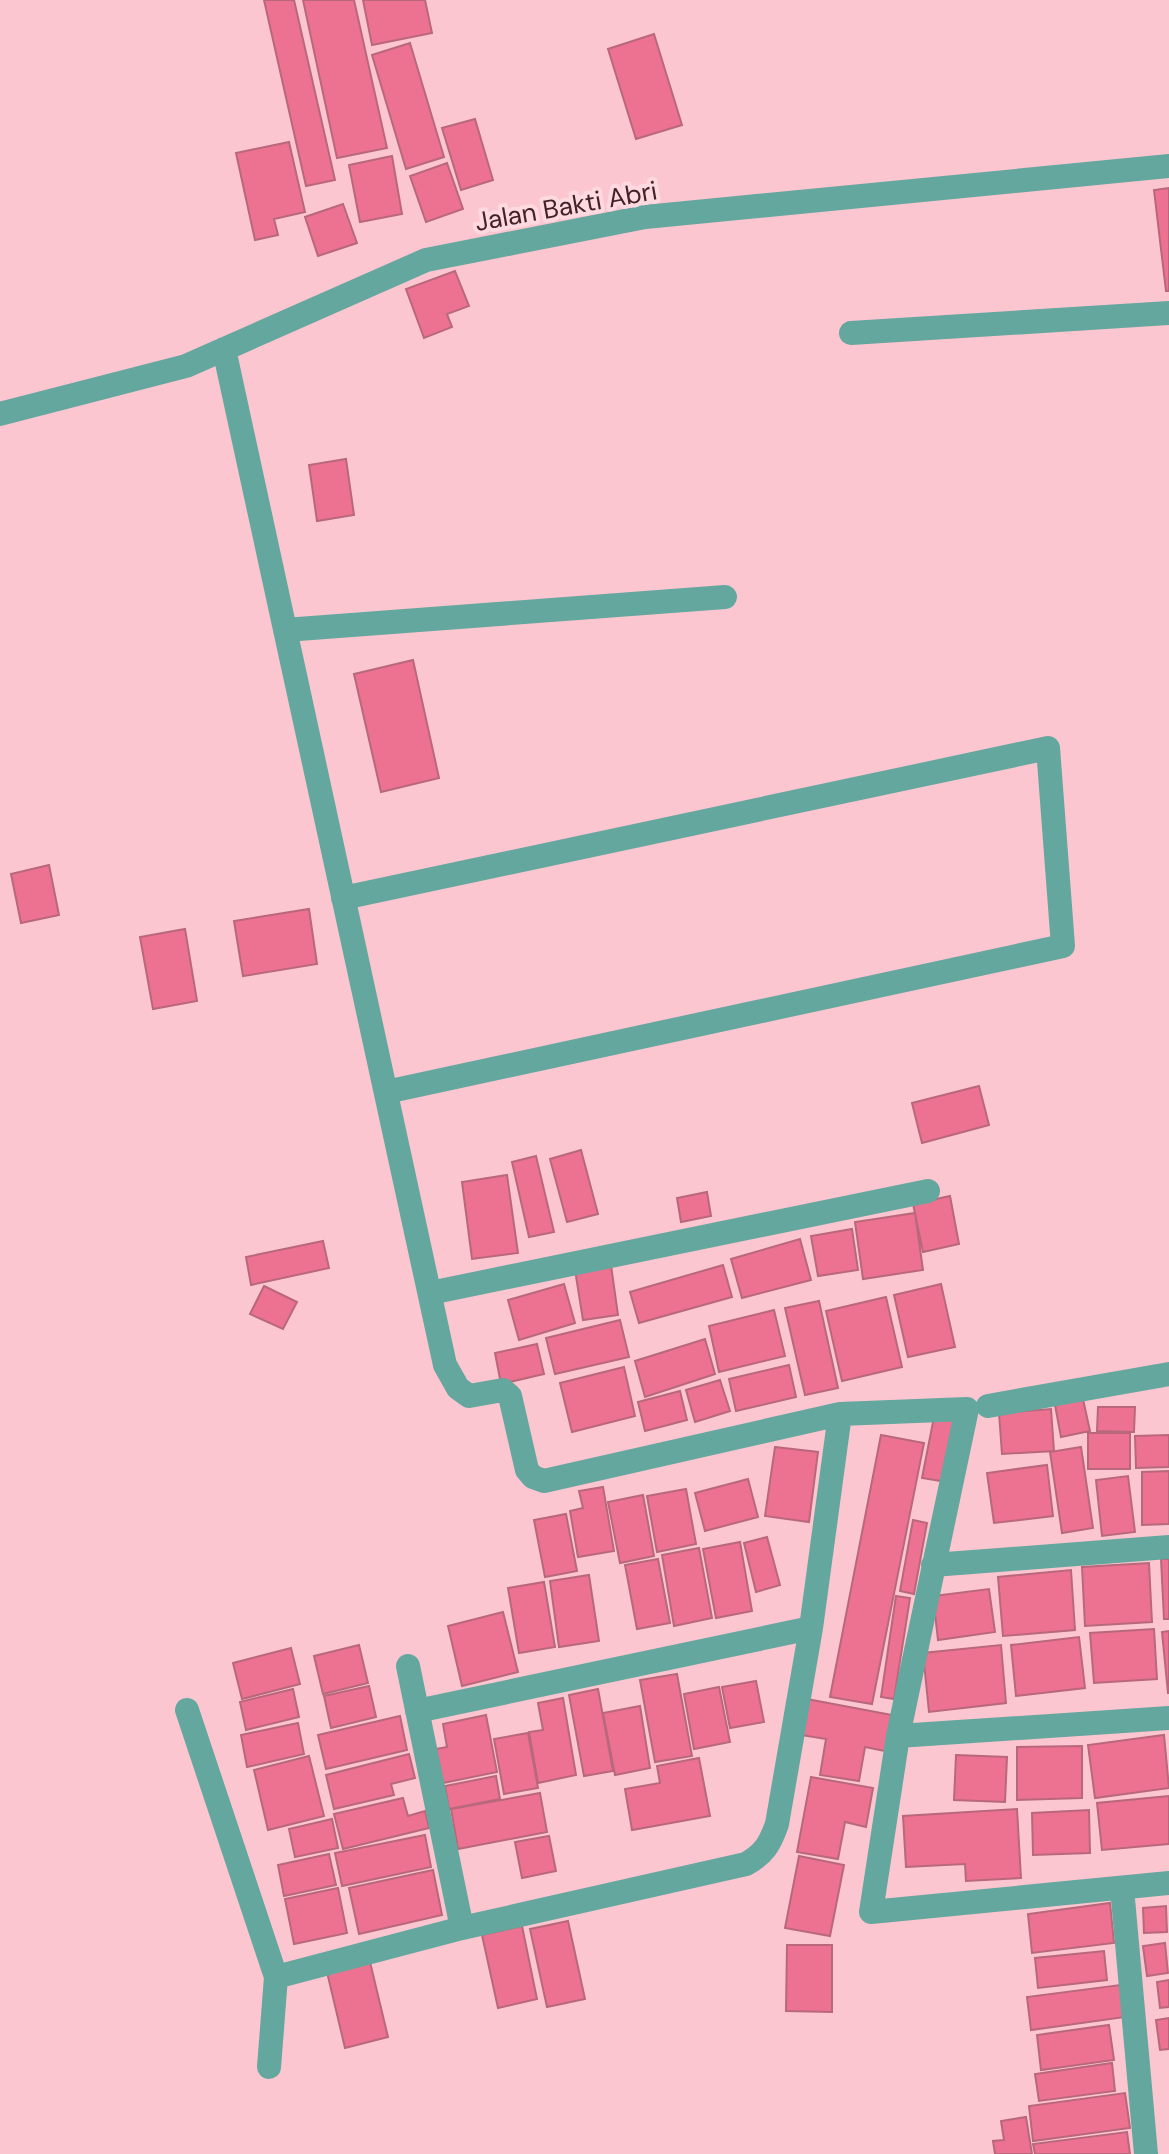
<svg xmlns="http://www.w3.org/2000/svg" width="1169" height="2154" font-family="'DM Sans',sans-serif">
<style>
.building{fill:#ed7292;stroke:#b9687b;stroke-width:2}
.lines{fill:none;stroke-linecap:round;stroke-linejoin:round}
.minor{stroke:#64a79e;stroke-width:24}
.labels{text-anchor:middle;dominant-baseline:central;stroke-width:8;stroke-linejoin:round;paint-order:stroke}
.street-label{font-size:26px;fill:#432129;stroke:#fed9df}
</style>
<rect width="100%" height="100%" fill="#fcc6d0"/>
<path class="building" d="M264 0H294L335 180 306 186Z
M303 0H354L387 148 337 158Z
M363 0H425L432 33 372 45Z
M654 34 682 125 636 139 608 49Z
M410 43 444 157 406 169 372 55Z
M475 119 493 180 461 190 442 128Z
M289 142 305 212 274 219 278 235 255 240 236 153Z
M392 156 402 214 360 222 349 165Z
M447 163 463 209 426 222 410 176Z
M1169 188V291H1166L1154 190Z
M343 204 357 243 318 256 305 217Z
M455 271 469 306 447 314 452 327 424 338 406 289Z
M346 459 354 515 317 521 309 465Z
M413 660 439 778 381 792 354 674Z
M49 865 59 915 21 923 11 874Z
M309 909 317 964 243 976 234 921Z
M185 929 197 1001 153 1009 140 937Z
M979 1086 989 1125 922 1143 912 1103Z
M581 1150 598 1214 567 1222 550 1159Z
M536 1156 554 1232 529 1237 512 1162Z
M507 1175 518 1253 472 1259 462 1182Z
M707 1192 711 1216 681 1222 677 1198Z
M950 1196 959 1244 923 1252 913 1204Z
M915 1213 923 1270 863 1279 855 1222Z
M852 1229 858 1270 818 1276 811 1236Z
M800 1239 811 1280 742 1298 731 1259Z
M323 1241 329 1268 251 1285 246 1257Z
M611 1265 618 1315 583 1320 575 1270Z
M723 1265 732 1297 639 1323 630 1292Z
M564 1284 575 1323 519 1340 508 1300Z
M941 1284 955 1347 908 1357 894 1295Z
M264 1286 297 1302 283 1329 250 1314Z
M886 1297 902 1367 842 1381 826 1311Z
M819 1301 838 1388 805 1395 785 1308Z
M774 1310 785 1356 719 1372 709 1326Z
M620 1320 629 1357 555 1374 546 1338Z
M705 1339 715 1374 645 1397 635 1361Z
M537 1344 544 1374 501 1384 495 1353Z
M789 1365 796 1397 736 1411 729 1379Z
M624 1367 635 1416 572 1432 560 1383Z
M720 1380 730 1411 695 1422 686 1390Z
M680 1391 687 1420 645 1431 638 1402Z
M1083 1399 1090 1431 1061 1437 1055 1405Z
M1098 1407H1135L1134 1432 1097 1431Z
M1051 1409 1054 1451 1002 1454 999 1413Z
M935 1412 955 1415 941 1481 922 1478Z
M1088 1433H1130V1469H1088Z
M881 1435 924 1443 872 1704 830 1697Z
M1169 1435V1467L1136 1468 1135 1436Z
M775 1447 818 1452 809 1522 765 1516Z
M1081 1447 1093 1528 1062 1533 1050 1452Z
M1047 1465 1053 1516 994 1523 987 1473Z
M1169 1471V1524L1142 1525V1472Z
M1128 1476 1135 1532 1102 1536 1096 1480Z
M748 1479 758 1517 705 1531 695 1493Z
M603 1487 614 1551 578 1557 570 1511 583 1508 579 1491Z
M686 1489 696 1544 657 1552 647 1496Z
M643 1495 654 1556 620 1563 608 1502Z
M566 1514 577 1571 545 1577 534 1520Z
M913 1520 927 1523 914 1594 900 1591Z
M767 1537 780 1585 756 1592 744 1543Z
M740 1542 752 1611 716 1618 703 1549Z
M699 1548 712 1618 674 1626 662 1555Z
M658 1559 670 1623 637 1629 625 1565Z
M1161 1559H1169V1619H1164Z
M1149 1563 1152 1622 1085 1626 1082 1567Z
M1071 1570 1075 1630 1003 1636 998 1577Z
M589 1575 599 1641 559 1647 550 1581Z
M544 1582 555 1647 519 1653 508 1588Z
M989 1589 995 1632 938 1640 933 1596Z
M896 1596 910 1598 894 1699 881 1697Z
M503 1612 518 1672 462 1686 448 1626Z
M1154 1629 1157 1679 1094 1683 1090 1633Z
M1169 1631V1693H1168L1162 1632Z
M1079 1637 1085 1688 1016 1696 1011 1645Z
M359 1645 368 1683 323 1694 314 1656Z
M1001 1645 1006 1703 929 1712 923 1653Z
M291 1648 300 1684 242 1699 233 1663Z
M677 1674 692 1756 655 1762 640 1680Z
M756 1681 764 1722 730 1728 722 1687Z
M369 1686 376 1717 331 1728 324 1696Z
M719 1687 730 1742 694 1749 684 1694Z
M293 1689 299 1717 246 1730 240 1702Z
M598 1689 613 1771 584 1776 569 1695Z
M563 1698 576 1775 538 1783 529 1732 543 1730 538 1703Z
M807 1699 892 1715 885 1751 865 1747 859 1781 820 1775 826 1739 801 1735Z
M640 1706 650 1768 615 1775 603 1713Z
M486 1715 497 1772 443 1783 436 1749 447 1747 443 1724Z
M400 1716 407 1750 326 1769 318 1735Z
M298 1723 304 1754 247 1767 241 1735Z
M528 1733 538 1788 504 1794 494 1739Z
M1164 1735 1169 1788 1095 1798 1088 1745Z
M1082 1746V1798L1017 1800V1747Z
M409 1754 415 1778 391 1784 394 1795 334 1809 326 1775Z
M956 1755 1007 1757 1005 1802 954 1800Z
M309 1756 324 1816 268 1830 254 1770Z
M699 1758 710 1816 632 1830 625 1789 660 1783 657 1766Z
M496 1776 500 1799 449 1809 445 1786Z
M811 1777 873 1788 866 1827 845 1822 838 1859 797 1852Z
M540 1793 547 1832 458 1849 451 1809Z
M1169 1796V1844L1102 1850 1097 1803Z
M403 1798 408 1816 425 1811 429 1828 343 1849 334 1814Z
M1017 1809 1021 1878 966 1881 965 1864 906 1867 903 1816Z
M1089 1810 1090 1853 1033 1855 1032 1813Z
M332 1819 338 1848 295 1857 289 1829Z
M425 1835 431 1867 342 1886 335 1853Z
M549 1836 556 1871 522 1878 515 1842Z
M329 1854 336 1885 284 1896 278 1865Z
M799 1856 844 1865 830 1936 785 1928Z
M433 1870 442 1915 359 1934 349 1888Z
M338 1888 347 1933 294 1944 285 1899Z
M1110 1903 1114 1943 1032 1953 1028 1914Z
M1166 1906 1167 1932 1144 1933 1143 1908Z
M568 1921 585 1999 547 2007 530 1929Z
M522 1926 537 1999 498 2008 482 1935Z
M1165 1943 1168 1973 1147 1976 1143 1946Z
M787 1945H832V2012L786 2011Z
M1104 1951 1107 1980 1038 1988 1035 1958Z
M370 1962 388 2037 345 2048 327 1972Z
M1169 1980V2007L1160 2008 1157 1982Z
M1120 1985 1125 2017 1031 2030 1027 1997Z
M1169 2018V2049L1160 2050 1156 2020Z
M1109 2025 1114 2060 1041 2070 1037 2035Z
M1112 2063 1115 2091 1039 2101 1035 2074Z
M1125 2093 1130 2128 1033 2141 1029 2106Z
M1026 2117 1032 2154H995L993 2141 1004 2140 1001 2121Z
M1127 2132 1130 2154H1035L1033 2144Z"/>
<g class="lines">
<path class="minor" d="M851 333 1169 313
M224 349 445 1365 458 1388 469 1396 503 1390 510 1396 527 1470 533 1477 544 1481 840 1414 967 1409 898 1736 871 1912 1169 1883
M0 414 186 366 426 260 645 217 1169 166
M285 630 725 597
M343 898 1048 748 1063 946 386 1092
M430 1293 928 1191
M988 1406 1169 1374
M933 1565 1169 1547
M408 1666 462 1928
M187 1710 276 1977 269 2067
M417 1711 811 1628
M898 1736 1169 1718
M1122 1888 1146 2154
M276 1977 462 1928 746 1864C764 1854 770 1844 777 1824L811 1628 840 1414"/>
</g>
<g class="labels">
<g class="street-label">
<text transform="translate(566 206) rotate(-10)">Jalan Bakti Abri</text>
</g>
</g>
</svg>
